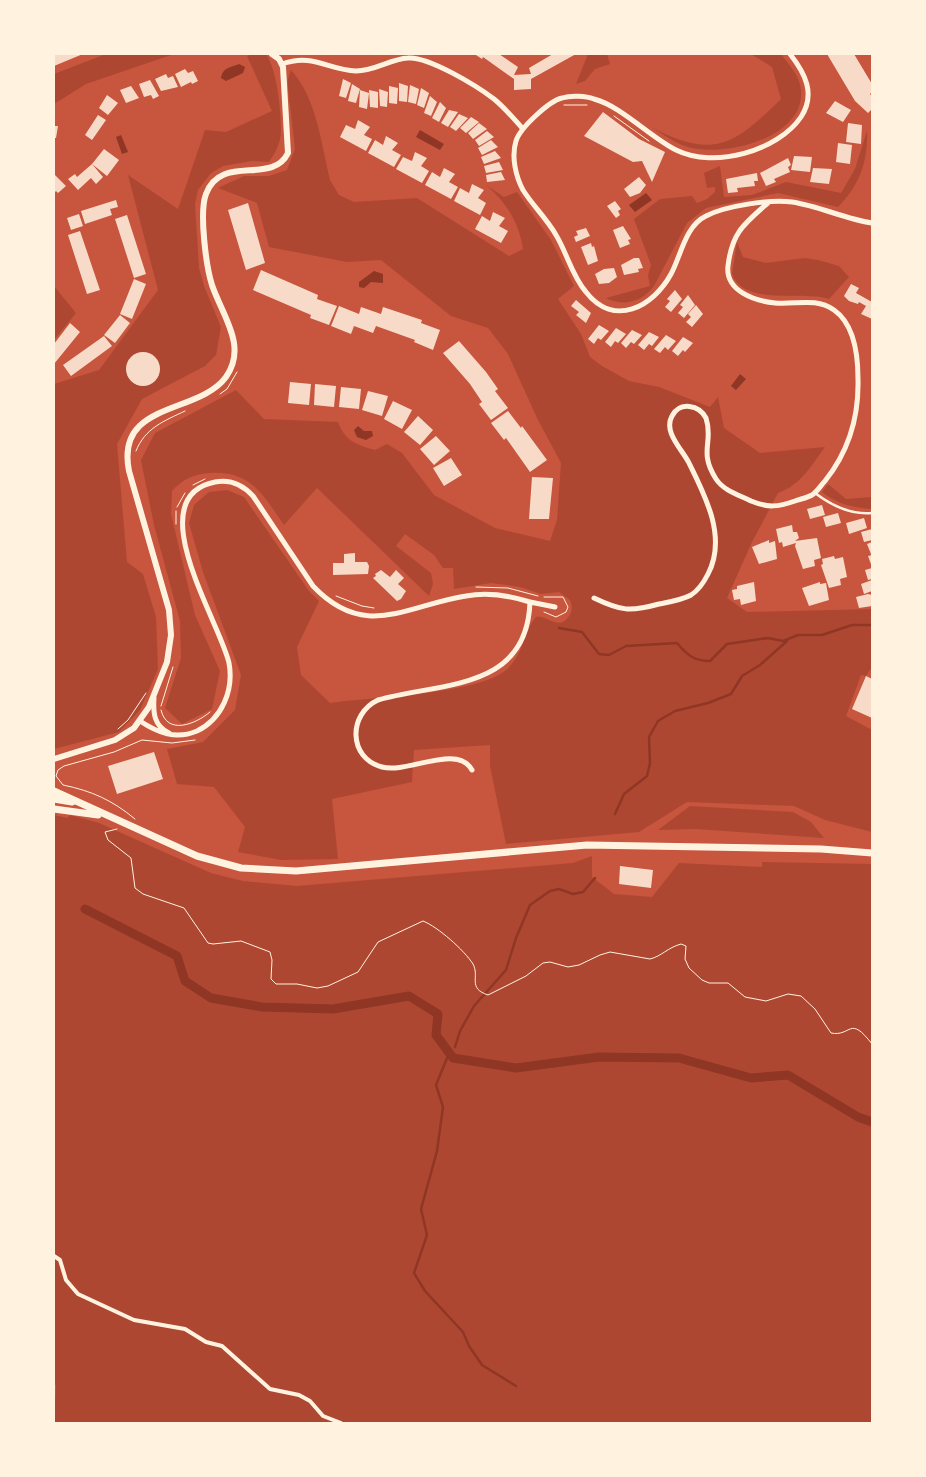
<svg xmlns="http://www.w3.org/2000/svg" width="926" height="1477" font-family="Quicksand,sans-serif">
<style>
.green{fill:#ae4732}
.water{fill:#8f3625}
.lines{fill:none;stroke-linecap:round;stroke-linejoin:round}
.stream{stroke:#8f3625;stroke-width:2.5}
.canal{stroke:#8f3625;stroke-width:9}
.building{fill:#f7dbc8}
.path{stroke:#fff3e0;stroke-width:1}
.service{stroke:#fff3e0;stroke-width:2.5}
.pedestrian{stroke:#fff3e0;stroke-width:4}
.minor{stroke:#fff3e0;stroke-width:5}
.tertiary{stroke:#fff3e0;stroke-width:6}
.secondary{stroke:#fff3e0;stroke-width:7}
</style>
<rect width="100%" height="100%" fill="#c8553d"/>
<path class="green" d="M106 54H174L86 84 54 104V74Z
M253 54H266C277 70 281 110 281 130 281 142 276 152 269 162L252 161 223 166 211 173 198 190 195 204 199 268 204 286 221 327 216 355 205 366 142 399 117 444 127 562 143 574 156 617 158 669 140 710 119 732 54 749V384L99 370 158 290 128 175 178 209 205 130 226 132 272 111 247 56Z
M588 54H607L610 64 595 69 585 81 576 84Z
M751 54H781C789 65 800 76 801 90 805 138 727 156 692 148 677 145 663 134 651 127 714 160 734 145 781 99L772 67Z
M291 70C317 99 321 143 330 180L339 195 354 202 417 198 509 256 523 249C519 222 506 202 486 185L504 197 517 192 551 240 574 286 558 299 581 334 590 357 602 366 629 381 659 387 710 407 718 397 724 428 760 453 825 447C811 466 801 485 778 493L752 542 727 598 747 612 872 609V667L866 676 861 675 846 716 872 730V832L825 820 794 806 687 802 639 832 506 844 490 766V745L414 750 412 782 332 799 338 859 281 860 238 852 245 827 214 787 177 784 167 749 203 742 235 710 241 675 203 572 189 523 194 505 209 492 227 490 244 497 309 591 319 601 297 647 301 675 330 703C370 697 479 694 506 670 525 653 523 632 536 617 547 614 559 632 569 616 573 610 572 605 570 600L559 592 541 594 520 587 491 583 454 589 453 568H443L434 555 405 534 396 546 431 573 433 584 429 596 317 488 284 525C263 495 251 470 209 473 192 475 183 479 172 491L171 514 195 615 220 671 212 709 182 724 165 708 181 658 180 621 154 525 141 460 155 433 236 390 264 419 338 422C345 441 357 445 375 450L387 444 402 453 434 495 495 528 550 541 557 520 561 463 537 418 508 354 488 328 451 316 381 260 347 262 269 247 257 203 218 188 244 176H269L287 170 295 149 288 88V79Z
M867 131C868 161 860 185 838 207L778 193 706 208 687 223 654 286C642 302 624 307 606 298L650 286 648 275 651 265 634 219 660 199 692 196 697 203 707 199 715 192V187L707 188 704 173 720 166 724 197 752 195 786 182 841 193 855 169Z
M737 242 743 257 766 263 805 258 818 260 839 266 849 277 829 299C803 290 744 307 732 274Z
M54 286 76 313 54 340Z
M828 484 846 499 872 497V509C854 508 837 504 822 492Z
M690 806 793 812 811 822 824 838 695 829 658 830Z
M54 815 67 818 70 815 99 823 211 873 243 881 297 886 573 863 592 856V877L614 894 652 897 679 863 762 867V862L872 864V1423H54L56 1385H54Z"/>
<path class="water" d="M239 64 245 67 243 73 226 81 221 78C223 67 230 68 239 64Z
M420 130 444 144 440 150 416 137Z
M121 135 128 152 122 154 116 137Z
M646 193 652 200 635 212 629 205Z
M374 271 383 274V283L371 282 364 288 359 287V282Z
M740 374 746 379 736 390 731 386Z
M358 426 364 431H372L373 436 366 440 357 437 354 430Z"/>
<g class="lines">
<path class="stream" d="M559 628 582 632 599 654 609 655 626 646 677 643C687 655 694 661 710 661L727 644 768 638 783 641 798 635H822L852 625H872
M615 814 624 794 647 776 650 763 649 737 658 721 675 711 708 703 731 694 742 676 760 665 787 641
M455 1047 460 1031 474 1006 506 970 516 938 530 905 550 891 559 889 573 894 583 892 595 878
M447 1058 436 1085 443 1107 437 1151 421 1209 427 1235 414 1273 425 1291 463 1332 469 1346 482 1365 516 1386"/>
<path class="canal" d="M85 909 177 956 185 981 211 998 262 1007 333 1009 409 996 438 1014 436 1035 453 1058 516 1068 599 1057 679 1058 751 1078 788 1075 858 1117 872 1122"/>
</g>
<path class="building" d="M54 54H83L54 66Z
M469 54H499L518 67 514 75 531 74 529 68 553 54H576L531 79V89L514 90V79L483 57 482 59 476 55Z
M827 54H854L872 84V92L870 94 872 97V109L868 113 855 101Z
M185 69 188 73 193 71 198 81 192 84 191 82 181 87 175 74Z
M166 74 168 78 173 76 178 87 161 91 155 79Z
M343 79 351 83 346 98 339 96Z
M150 80 159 96 153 99 151 95 144 97 139 84Z
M399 83 408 86 407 102 399 101Z
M352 84 360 89 356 103 348 101Z
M410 85 419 89 416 104 408 102Z
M131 86 139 98 126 103 120 90Z
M389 86 398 88 397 104 389 103Z
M421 88 429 93 424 108 417 105Z
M379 89 388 92 387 107 380 106Z
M360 90 369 93 367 109 359 107Z
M369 90 378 92V108L370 107Z
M107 95 118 103 108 115 99 108Z
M430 96 437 102 431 116 424 113Z
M835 101 851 110 843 122 826 113Z
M440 102 446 108 439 122 432 118Z
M449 110 458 112 448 127 441 123Z
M603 112 639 139 665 152 652 182 642 161 633 162 584 136Z
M459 114 468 118 456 131 450 127Z
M98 115 106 120 92 140 85 135Z
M471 117 479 122 466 133 460 128Z
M358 120 370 127 364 135 372 139 366 151 340 137 346 125 355 129Z
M479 123 487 129 473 139 468 133Z
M848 123 862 125 861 144 846 142Z
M54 126H58L56 138H54Z
M487 131 494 137 479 146 475 140Z
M386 136 398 143 392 150 401 155 394 167 368 153 375 140 383 145Z
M491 140 498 147 482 155 478 148Z
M838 143 852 145 850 164 836 162Z
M104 149 119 160 107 176 92 164Z
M495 151 501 158 484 164 481 157Z
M415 152 427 158 421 166 429 171 422 183 396 169 403 157 412 161Z
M794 156 812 157 810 172 791 170Z
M788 158 791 165 788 167 790 172 774 179 776 182 766 186 760 173Z
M499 162 503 170 486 173 484 166Z
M92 164 103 177 96 184 91 178 78 190 68 179 75 174 77 177Z
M444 168 455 174 449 182 458 187 451 199 425 185 432 172 440 177Z
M813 168 832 169 829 184 810 182Z
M501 172 505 180 487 182 486 175Z
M757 173 758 181H754L755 186 737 188 738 192 728 193 726 179Z
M54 174 66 186 58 193 56 191 54 193Z
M639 177 646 185 640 193 630 197 624 189Z
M472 184 484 190 478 198 486 203 480 215 454 201 460 188 469 193Z
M116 200 118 207 110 209 112 215 85 224 81 211Z
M615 201 621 209 618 211 620 215 616 218 607 206Z
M248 203 265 263 246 270 228 210Z
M493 212 505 218 499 226 508 231 501 243 475 229 482 216 490 221Z
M79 214 83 226 71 230 67 218Z
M127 215 146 274 134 278 115 219Z
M623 226 631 239 628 240 630 244 620 248 613 230Z
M586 228 590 236 576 242 574 237 578 235 576 231Z
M80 231 100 290 87 294 68 235Z
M591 243 592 247 594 246 598 261 588 265 581 247Z
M634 258H639L643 268 638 269 639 272 624 275 621 265Z
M614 268 617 277 609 283 599 284 595 274 604 269Z
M261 270 318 295 317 299 337 306 329 325 310 318 311 315 253 290Z
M134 279 146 284 132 319 120 314Z
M851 284 859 288 856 293 872 302V319L861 314 866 306 859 302 858 304 849 301 844 296Z
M675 290 682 299 671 312 665 307 670 301 667 299Z
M688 295 695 305 684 318 678 313 683 307 680 305Z
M576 300 591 313 586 323 576 315 579 312 571 306Z
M696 305 703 314 692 327 686 322 691 317 688 314Z
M339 306 359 314 361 307 381 314 383 307 422 320 421 323 440 330 433 350 414 342 415 340 376 326 373 333 354 326 351 334 331 326Z
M120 315 130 323 115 343 104 335Z
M70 323 80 332 54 364V344Z
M599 325 609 331 601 340 598 338 594 344 588 339Z
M616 328 626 334 618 343 615 341 611 347 605 342Z
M632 330 642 335 634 344 631 342 626 348 621 343Z
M649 332 659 337 652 346 649 344 644 350 638 345Z
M666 335 676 341 668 350 665 347 660 353 654 349Z
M104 336 112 346 71 376 63 365Z
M683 337 693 343 685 352 683 350 678 356 672 351Z
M459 341 486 372 498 389 495 391 508 408 491 420 479 404 482 402 470 384 443 353Z
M126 369a17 17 0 1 1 34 0a17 17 0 1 1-34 0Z
M290 382 311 384 309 405 288 403Z
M315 384 336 386 334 407 314 405Z
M341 387 361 389 359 409 339 407Z
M368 391 388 396 382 416 362 410Z
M393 401 412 410 402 429 384 419Z
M508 411 521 428 522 426 547 460 530 472 506 438 504 440 491 423Z
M418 416 433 430 420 445 404 432Z
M436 436 450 451 434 465 420 449Z
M451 458 462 475 444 486 433 468Z
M532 477 553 478 549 519H529Z
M822 505 825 515 810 519 807 509Z
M838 513 841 523 826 527 823 517Z
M864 518 867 528 849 534 846 523Z
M792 525 793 532H797L799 538 795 541 817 538 821 558 814 560 815 566 803 569 795 546 796 543 783 547 782 542 779 543 776 529Z
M872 529V540L864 542 861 532Z
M769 540V543L775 541 777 559 759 564 752 547Z
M872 542V553L871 554 867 544Z
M355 553V562H367L369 566 368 574 333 575V563H344V554Z
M872 555V567L868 556Z
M834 556 835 559 843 557 847 577 840 579 841 585 829 588 821 565 823 564 822 559Z
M872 568V579L868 580 865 570Z
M381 570 390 577 396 570 404 578 398 584 406 591 401 599 397 601 373 578 376 576 375 574Z
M872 580V591L864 594 861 584Z
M754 582 756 601 741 605 740 599 734 600 732 590 737 589V586Z
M820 582V584L826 583 829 600 809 606 802 588Z
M868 594 872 595V606L859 608 856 597Z
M866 676 872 679V718L852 709Z
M154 752 163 779 117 794 108 766Z
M620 866 653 870 651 888 619 884Z"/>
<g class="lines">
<path class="path" d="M564 105H587
M614 116 649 141
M220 394 227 389 237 372
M136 451C145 428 164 421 185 411
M193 485 205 479
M177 507 185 493
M176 524V511
M476 587 508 588 538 596
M336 596 362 606 374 608
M544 612 556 617 566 612 568 607 563 597H544
M161 706 173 667
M161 710C167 736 196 724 210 712
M118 729 128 720 146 693
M135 819C112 800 92 791 63 785L56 776 58 770 64 766 114 752 142 740 172 743 195 740
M117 829 105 832 108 840 131 858 135 888 143 894 184 908 208 943 213 944 241 941 270 952 272 960 271 979 276 984H297L317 988 328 986 358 972 378 942 423 921C438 927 464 950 473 964 480 977 467 988 488 995L526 976 543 963 550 962 568 967 579 965 600 955 610 952 650 959C662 956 667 948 681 944L686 946 685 959 689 968 702 980 709 983H728L745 997 766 1001 788 994 801 996 815 1009 831 1033C852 1037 849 1014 872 1044"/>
<path class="service" d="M815 493C832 506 850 515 872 513"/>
<path class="pedestrian" d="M54 1256 60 1260 66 1280 78 1294 134 1320 185 1329 206 1342 222 1346 270 1389 299 1395 310 1401 323 1416 341 1423"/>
<path class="minor" d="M790 54C805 73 816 94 801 117 778 151 714 169 676 150 650 137 621 106 594 99 586 96 571 95 562 98 549 101 520 128 516 141 511 157 516 177 523 190 533 206 547 219 556 235 567 253 572 276 586 292 614 328 653 307 671 274 681 256 685 226 706 216 725 206 770 199 792 202 819 206 845 219 872 223
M282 64C313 53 328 70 356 71 375 71 390 59 408 58 428 56 477 86 494 99 505 108 514 119 523 129
M594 598C621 611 630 612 659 604 669 602 682 600 691 595 699 590 704 582 708 574 727 538 706 497 689 463 682 449 663 432 672 416 680 401 699 405 706 418 714 442 698 451 716 479 724 491 739 495 751 501 768 508 778 507 795 501 800 499 807 498 812 495 818 491 821 485 825 481 849 451 859 417 858 379 858 356 854 324 834 310 815 297 796 305 775 303 755 301 725 291 728 266 732 232 744 224 769 202
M530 602 555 607
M154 698C153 713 154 726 169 733
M140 721C158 733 176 740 197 731 222 719 234 690 229 663 221 624 138 497 215 482 230 479 243 485 253 496L313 586C365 641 407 605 466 596 488 592 508 595 530 602 527 691 442 682 378 700 348 714 348 758 382 767 408 774 457 743 472 770"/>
<path class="tertiary" d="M54 759 115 740 134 728 149 707 167 662 171 635 169 610 129 471C115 401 198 415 226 377 248 346 222 315 212 285 206 266 199 212 206 194 221 153 272 186 288 153L283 67 279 59 272 54"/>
<path class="secondary" d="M54 791 197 856 241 868 296 871 587 845 821 849 872 853
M54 799 72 802
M54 809 98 815"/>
</g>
<rect width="926" height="1477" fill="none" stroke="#fff3e0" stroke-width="110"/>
</svg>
